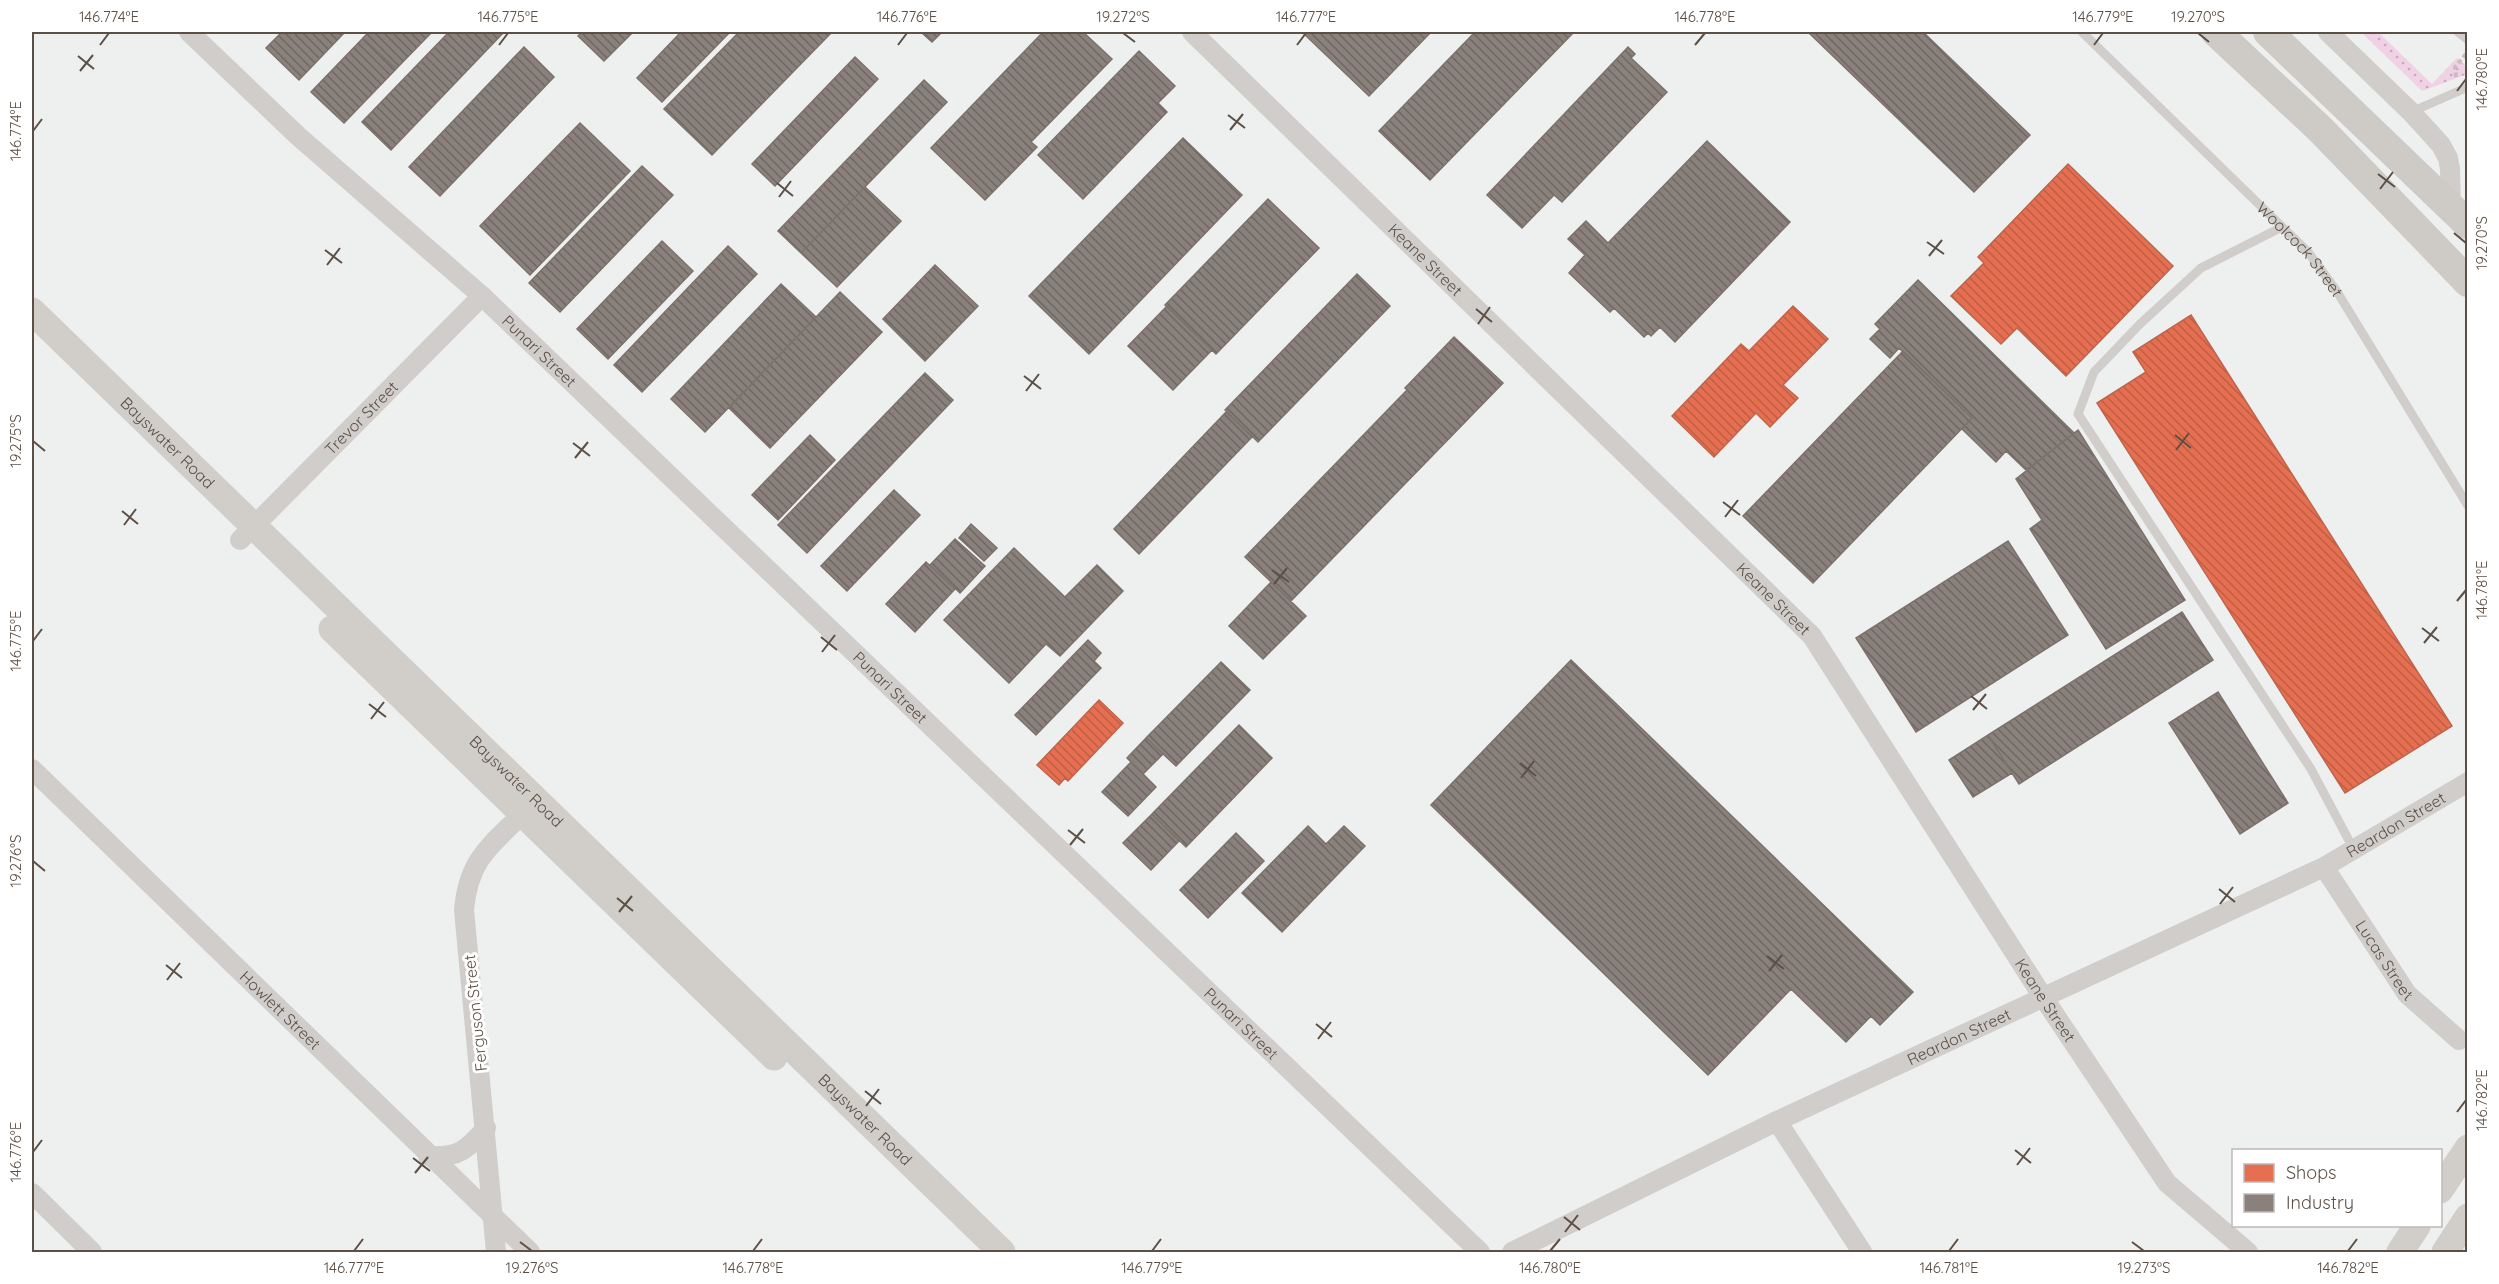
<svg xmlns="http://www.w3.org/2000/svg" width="2499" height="1284" font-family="Quicksand,sans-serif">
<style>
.garden{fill:url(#garden-dots)}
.shops{fill:url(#shops-back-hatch);stroke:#bd654d;stroke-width:1.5}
.industry{fill:url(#industry-back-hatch);stroke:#7c726c;stroke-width:1.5}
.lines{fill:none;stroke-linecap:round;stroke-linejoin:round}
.path{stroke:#c9bbbf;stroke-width:4;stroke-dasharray:4.5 3;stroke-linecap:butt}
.service{stroke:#d0cdca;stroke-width:9}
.minor{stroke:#d0cdca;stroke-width:20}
.secondary{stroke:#d1ceca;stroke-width:27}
.primary{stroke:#cecac5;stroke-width:30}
.ticks{fill:none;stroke:#5c4f45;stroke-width:2}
.labels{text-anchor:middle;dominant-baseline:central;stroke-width:6;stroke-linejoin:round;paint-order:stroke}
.street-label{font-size:16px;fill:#5c4f45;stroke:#fff}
.neatline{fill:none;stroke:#5c4f45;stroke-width:2}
.ticks-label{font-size:15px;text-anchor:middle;fill:#5c4f45}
</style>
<defs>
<pattern id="garden-dots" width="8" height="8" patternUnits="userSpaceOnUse" patternTransform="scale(1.5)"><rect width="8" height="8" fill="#f0d1e5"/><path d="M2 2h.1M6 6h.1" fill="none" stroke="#c6acbb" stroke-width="1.8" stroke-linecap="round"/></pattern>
<pattern id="shops-back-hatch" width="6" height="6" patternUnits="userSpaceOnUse" patternTransform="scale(1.5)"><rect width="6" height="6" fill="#e76f51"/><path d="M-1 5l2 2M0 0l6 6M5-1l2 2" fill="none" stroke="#be5e45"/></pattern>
<pattern id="industry-back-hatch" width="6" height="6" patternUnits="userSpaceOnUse" patternTransform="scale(1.5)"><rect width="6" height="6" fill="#8a817c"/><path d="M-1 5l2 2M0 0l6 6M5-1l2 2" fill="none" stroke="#6e6762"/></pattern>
</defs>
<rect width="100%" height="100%" fill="#eeefef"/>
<path class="garden" d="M2361 32H2378L2432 84 2457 58 2467 67 2465 75 2422 91Z"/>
<path class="shops" d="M2068 164 2173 266 2066 376 2017 328 2001 344 1951 296 1984 263 1978 257Z
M1793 306 1828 339 1783 385 1798 398 1770 427 1756 413 1714 457 1672 416 1741 344 1749 351Z
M2191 315 2452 726 2345 793 2097 403 2146 372 2133 352Z
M1099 700 1123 723 1068 781 1065 778 1059 785 1037 765Z"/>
<path class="industry" d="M282 32H345L299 80 266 48Z
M369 32H432L396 69 363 38Z
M449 32H504L391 150 362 122Z
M582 32H633L604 61 578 36Z
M681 32H730L662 102 637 78Z
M739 32H832L712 155 664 109Z
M921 32H942L932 42Z
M1043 32H1083L1112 59 1031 142 1037 147 985 200 931 148Z
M1305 32H1431L1369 96 1303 33Z
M1475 32H1574L1430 180 1379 131Z
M1808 32H1923L2030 135 1974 192Z
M363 38 396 69 344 123 311 92Z
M524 47 554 77 440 196 409 167Z
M1628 47 1635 54 1631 58 1667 92 1562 202 1554 195 1522 228 1487 195Z
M1139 51 1175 86 1158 103 1167 112 1083 199 1038 155Z
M855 57 878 79 775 186 752 164Z
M924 80 947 102 801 253 778 231Z
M580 123 630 171 530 275 480 226Z
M1183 138 1242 195 1089 354 1029 296Z
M1707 141 1790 222 1675 342 1660 327 1651 336 1648 333 1644 337 1614 308 1610 312 1569 273 1585 255 1568 239 1586 221 1608 243Z
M642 166 673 195 560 312 529 283Z
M865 187 901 221 837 287 801 253Z
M1268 199 1319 248 1216 354 1165 305Z
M662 241 693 271 608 359 577 329Z
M728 246 757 274 642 392 614 365Z
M935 265 978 306 925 361 883 319Z
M1357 274 1390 306 1258 442 1225 410Z
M1918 280 2074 433 2026 470 2006 451 1996 462 1962 429 1972 418 1899 348 1890 358 1870 339 1880 329 1875 324Z
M781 284 816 317 705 432 671 399Z
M840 292 882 332 770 448 729 408Z
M1167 306 1212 350 1173 390 1128 346Z
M1454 337 1503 383 1291 601 1245 557 1407 390 1405 388Z
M1903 351 1972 418 1813 583 1743 516Z
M925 373 953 400 807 553 778 525Z
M1226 412 1252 437 1139 554 1114 529Z
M2078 430 2185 600 2106 649 2030 529 2042 520 2016 479Z
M810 435 835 460 778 520 752 495Z
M894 490 920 515 847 591 821 566Z
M971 524 997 548 984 561 959 538Z
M955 539 985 566 960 593 930 565Z
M2008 541 2068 635 1916 732 1856 638Z
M1014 548 1092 623 1060 656 1046 644 1009 683 944 620Z
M926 562 955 589 915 632 886 604Z
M1097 565 1123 591 1092 623 1065 597Z
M1271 582 1306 616 1263 659 1229 626Z
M2182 612 2213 660 2019 784 1988 735Z
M1088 640 1101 653 1094 661 1101 668 1036 735 1015 715Z
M1571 660 1913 992 1880 1025 1871 1016 1846 1042 1791 989 1708 1075 1431 805Z
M1221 662 1250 690 1176 766 1146 738Z
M2218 692 2288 803 2240 834 2169 723Z
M1239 725 1272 758 1186 847 1152 814Z
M1988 735 2012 773 1973 797 1949 760Z
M1146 738 1163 754 1143 774 1127 758Z
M1131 762 1156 787 1128 816 1102 792Z
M1152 814 1179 841 1151 870 1123 843Z
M1308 826 1326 844 1344 826 1365 846 1282 932 1242 893Z
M1236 833 1264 861 1208 918 1180 890Z"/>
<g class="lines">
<path class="path" d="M2456 77 2455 67 2467 53"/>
<g class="service">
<path id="s1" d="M2082 32 2308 252 2336 290 2468 506"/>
<path d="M2458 32 2468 40"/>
<path d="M2411 112 2468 87"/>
<path d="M2282 227 2201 268 2140 324 2094 372 2078 414 2311 769 2354 850"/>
</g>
<g class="minor">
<path id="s2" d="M189 32 298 136 482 296 1480 1252"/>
<path id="s3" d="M1192 32 1812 636 2043 997 2167 1183 2248 1252"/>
<path d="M2328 32 2411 112 2441 145 2448 158 2450 169 2451 208"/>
<path id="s4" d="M240 540 482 296"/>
<path id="s5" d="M32 769 530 1252"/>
<path id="s6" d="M2324 867 2407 994 2459 1040"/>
<path d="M1777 1121 1862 1252"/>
<path d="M428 1156C458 1158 467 1150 486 1128"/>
<path d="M32 1193 92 1252"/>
<path d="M496 1252 464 910C469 853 496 843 532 804"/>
<path id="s7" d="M1512 1252 1777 1121 2324 867 2468 782"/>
</g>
<g class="secondary">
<path id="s8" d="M32 311 1002 1252"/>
<path d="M332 629 774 1057"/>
<path d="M2440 1190 2468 1148"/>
<path d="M2400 1252 2417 1226"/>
<path d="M2445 1252 2468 1217"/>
</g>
<path class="primary" d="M2216 32 2321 130 2468 282
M2268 32 2468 224"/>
</g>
<path class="ticks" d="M1123 33 1135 42M2198 33 2209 42M100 45 109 33M499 45 508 33M898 45 907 33M1297 45 1306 33M1695 45 1705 33M2094 45 2103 33M78 56 94 69M80 71 93 55M2457 91 2466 79M1228 115 1245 128M1230 130 1243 114M33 131 42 119M2378 174 2395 187M777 183 793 196M2380 189 2393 172M779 197 791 181M2454 233 2466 243M1927 242 1944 254M325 250 342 263M1929 256 1942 240M327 265 340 248M1476 309 1492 322M1478 324 1490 307M1024 376 1041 389M1026 391 1039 374M2175 435 2191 448M33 441 45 451M573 443 590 456M2176 450 2189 433M575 458 588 442M1723 502 1740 515M122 511 138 524M1725 517 1738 500M124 525 136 509M1272 570 1289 582M1274 584 1287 568M2457 601 2466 590M2422 628 2439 641M821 637 837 650M33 641 42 629M2424 643 2437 627M822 652 835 635M1971 696 1987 709M369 704 386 717M1973 710 1986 694M371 719 384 702M1520 763 1536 776M1521 778 1534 761M1068 830 1085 843M1070 845 1083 829M33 861 45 871M2219 889 2235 902M617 898 633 911M2220 904 2233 887M619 912 632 896M1767 956 1784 969M166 965 182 978M1769 971 1782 955M167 980 180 963M1316 1024 1332 1037M1318 1039 1331 1022M865 1091 881 1104M866 1106 879 1089M2457 1112 2466 1100M2015 1150 2031 1163M33 1152 42 1140M413 1158 430 1171M2017 1165 2030 1148M415 1173 428 1157M1564 1217 1580 1230M1565 1232 1578 1215M520 1242 532 1251M2132 1242 2144 1251M354 1251 363 1239M753 1251 762 1239M1152 1251 1161 1239M1550 1251 1560 1239M1949 1251 1958 1239M2348 1251 2357 1239"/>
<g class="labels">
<g class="street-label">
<text stroke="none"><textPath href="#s1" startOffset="308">Woolcock Street</textPath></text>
<text stroke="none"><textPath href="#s3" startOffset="326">Keane Street</textPath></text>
<text stroke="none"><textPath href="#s2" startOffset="474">Punari Street</textPath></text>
<text stroke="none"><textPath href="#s4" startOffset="172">Trevor Street</textPath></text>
<text stroke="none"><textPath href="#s8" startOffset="189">Bayswater Road</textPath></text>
<text stroke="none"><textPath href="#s3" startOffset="812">Keane Street</textPath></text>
<text stroke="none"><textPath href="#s2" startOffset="960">Punari Street</textPath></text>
<text stroke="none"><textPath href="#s8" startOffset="675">Bayswater Road</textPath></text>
<text stroke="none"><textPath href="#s7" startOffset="982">Reardon Street</textPath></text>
<text stroke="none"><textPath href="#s6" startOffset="111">Lucas Street</textPath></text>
<text stroke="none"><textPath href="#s3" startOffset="1298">Keane Street</textPath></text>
<text stroke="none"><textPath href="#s5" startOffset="346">Howlett Street</textPath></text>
<text transform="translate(475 1013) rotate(-96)">Ferguson Street</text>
<text stroke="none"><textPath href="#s2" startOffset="1446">Punari Street</textPath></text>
<text stroke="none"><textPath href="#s7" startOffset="496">Reardon Street</textPath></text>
<text stroke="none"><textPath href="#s8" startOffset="1161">Bayswater Road</textPath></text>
</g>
</g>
<rect width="2499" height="1284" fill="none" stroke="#ffffff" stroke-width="66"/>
<rect x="2232" y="1149" width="210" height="78" fill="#ffffff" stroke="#beb9b5" stroke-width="1.5"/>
<rect x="2244" y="1164" width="30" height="18" fill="#e76f51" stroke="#beb9b5" stroke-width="1.5"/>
<text x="2286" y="1179" font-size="18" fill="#5c4f45">Shops</text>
<rect x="2244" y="1194" width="30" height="18" fill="#8a817c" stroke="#beb9b5" stroke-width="1.5"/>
<text x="2286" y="1209" font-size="18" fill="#5c4f45">Industry</text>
<rect x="33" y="33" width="2433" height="1218" class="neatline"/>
<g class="ticks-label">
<text x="109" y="22">146.774°E</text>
<text x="508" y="22">146.775°E</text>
<text x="907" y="22">146.776°E</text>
<text x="1123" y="22">19.272°S</text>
<text x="1306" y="22">146.777°E</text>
<text x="1705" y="22">146.778°E</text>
<text x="2103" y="22">146.779°E</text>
<text x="2198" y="22">19.270°S</text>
<text transform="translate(2482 79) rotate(-90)" y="5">146.780°E</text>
<text transform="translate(16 131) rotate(-90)" y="5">146.774°E</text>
<text transform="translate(2482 243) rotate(-90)" y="5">19.270°S</text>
<text transform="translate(16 441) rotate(-90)" y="5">19.275°S</text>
<text transform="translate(2482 590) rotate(-90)" y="5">146.781°E</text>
<text transform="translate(16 641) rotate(-90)" y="5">146.775°E</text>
<text transform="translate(16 861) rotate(-90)" y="5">19.276°S</text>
<text transform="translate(2482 1100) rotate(-90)" y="5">146.782°E</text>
<text transform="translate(16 1152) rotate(-90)" y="5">146.776°E</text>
<text x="354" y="1273">146.777°E</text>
<text x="532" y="1273">19.276°S</text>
<text x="753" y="1273">146.778°E</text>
<text x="1152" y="1273">146.779°E</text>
<text x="1550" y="1273">146.780°E</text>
<text x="1949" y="1273">146.781°E</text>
<text x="2144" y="1273">19.273°S</text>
<text x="2348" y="1273">146.782°E</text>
</g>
</svg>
